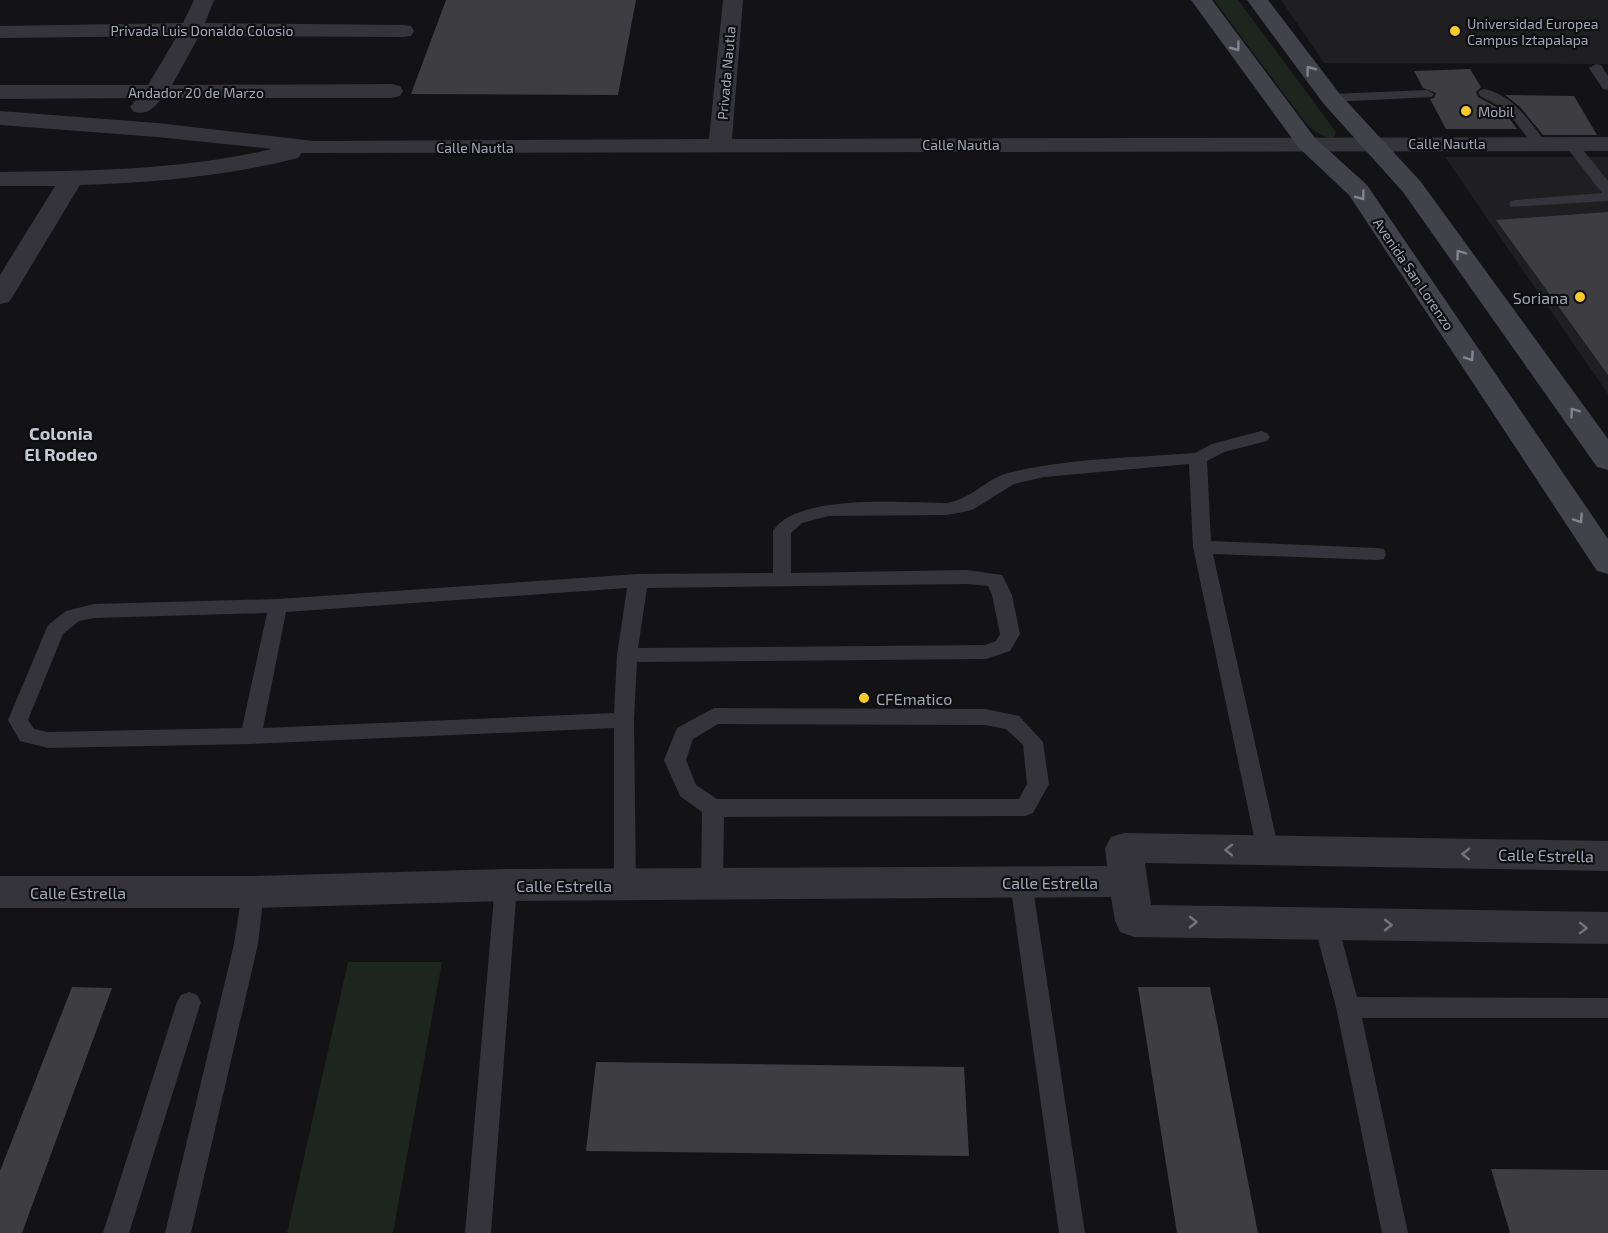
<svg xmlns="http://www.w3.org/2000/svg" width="1608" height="1233" font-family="'Exo 2',sans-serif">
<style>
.built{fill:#1f1f22}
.green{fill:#1d251f}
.building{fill:#3d3d42}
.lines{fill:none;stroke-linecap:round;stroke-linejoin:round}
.service{fill:#34343a;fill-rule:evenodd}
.minor{fill:#34343a;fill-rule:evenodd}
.secondary{fill:#42434a;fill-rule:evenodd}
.oneway{stroke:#828490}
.oneway2{stroke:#72737e}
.poi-dot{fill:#f8cb28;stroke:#0e0e10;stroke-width:2}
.labels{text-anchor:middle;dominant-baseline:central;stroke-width:4.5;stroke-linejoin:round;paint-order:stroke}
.far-poi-label{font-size:14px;fill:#a4a7b6;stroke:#0e0e10;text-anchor:start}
.far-street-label{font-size:14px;fill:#a4a7b6;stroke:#0e0e10}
.poi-label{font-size:16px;fill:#a4a7b6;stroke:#0e0e10;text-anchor:end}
.street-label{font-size:16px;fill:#a4a7b6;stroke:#0e0e10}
.neighbourhood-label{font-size:18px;font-weight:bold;fill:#c5c7d2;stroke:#0e0e10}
</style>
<rect width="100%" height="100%" fill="#131315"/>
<path class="built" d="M1281 0H1608V64L1324 63Z
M1445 157H1608V394Z"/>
<path class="green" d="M1214 0H1238L1336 132 1334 138C1321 137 1313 131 1304 121Z
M348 962H442L393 1233H287Z"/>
<path class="building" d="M446 0H636L618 95 411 94Z
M1470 69 1481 87 1476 92 1478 97 1504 111 1517 129H1446L1430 99 1434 98 1436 93 1423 88 1414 71Z
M1505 95 1574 96 1597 135H1543L1520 107Z
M1608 212V375L1496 220Z
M72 987 112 988 22 1233H0V1171Z
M1138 987H1210L1258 1233H1177Z
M596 1062 964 1067 969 1156 586 1151Z
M1491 1169 1608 1170V1233H1510Z"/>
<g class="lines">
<path class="service" d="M1596 64 1601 65 1608 76V90L1603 89 1589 68Z
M1485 89C1513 96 1527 118 1544 140L1546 143 1544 146H1534L1505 109 1480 96 1478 93 1480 90Z
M1427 90 1434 94 1432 97 1331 102 1324 98 1331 94Z
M1571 140 1576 141 1608 181V201L1511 207 1509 204 1511 201 1516 200 1602 193 1564 144Z
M1261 431 1267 433 1270 437 1267 441 1224 452 1207 461 1211 541 1377 548 1384 549 1386 554 1384 559 1377 560 1213 554 1279 851 1276 857 1268 860 1260 857 1257 851 1193 547 1189 464 1044 477 1014 484 974 509 968 511 947 515 828 516 802 523 791 533V573L967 570 1002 575 1012 595 1020 634 1010 651 986 659 637 662 634 720 636 885 633 892 625 894 617 892 614 885V728L251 744 48 748 20 741 8 720 48 625 66 611 94 604 278 599 638 574 773 573V531C796 493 906 503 947 503 973 498 986 479 1008 473 1068 458 1133 458 1195 453L1212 444ZM967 584 988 586 992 595 1000 634 996 641 985 645 638 648 647 588ZM627 588 617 655 614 713 263 728 286 612ZM267 613 242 728 48 732 34 729 28 720 63 634 79 621 94 618Z
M714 708 985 709 1019 716 1043 742 1049 784 1033 813 1025 816 724 817 723 884 720 891 712 893 704 891 701 884 702 812 680 796 664 760 677 728ZM718 724 985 725 1006 729 1023 745 1027 784 1019 799H717L696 785 686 760 693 739Z
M1021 873 1029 875 1032 882 1085 1233H1059L1010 882 1013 875Z
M506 876 514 878 517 885 491 1233H465L495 885 498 878Z
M253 883 261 885 264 892 258 944 191 1233H165L234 944 242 892 245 885Z
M1326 914 1334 917 1338 924 1357 997 1608 998V1018H1362L1408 1233H1382L1336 1007 1314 924 1318 917Z
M189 992 197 995 201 1002 129 1233H103L177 1002 181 995Z"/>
<path class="minor" d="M194 0H214L205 23 403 25 411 26 414 31 411 36 403 37 199 36 172 85 392 84 400 86 403 91 400 96 392 98H162C153 109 148 115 134 112L130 107 137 98 0 99V85H148L177 36 0 38V26L183 23Z
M723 0H743L732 139 1608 137V151L302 153 298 158C227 176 154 183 80 185L13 296 9 302 0 304V275L55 186H0V172C91 171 183 170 272 149L157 137 0 125V111L157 123 314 141 709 139Z
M1124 833 1608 841V871L1145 863 1151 905 1608 912V944L1134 937 1120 932 1115 921 1111 897 506 901 253 908H0V876H253L506 869 1107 866 1105 848 1111 837Z"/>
<path class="secondary" d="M1191 0H1212L1315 138 1367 185 1608 539V574L1597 571 1349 195 1299 148Z
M1247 0H1268L1339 93 1421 182 1608 439V470L1597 467 1403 192 1323 103Z"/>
</g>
<defs><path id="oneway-chevron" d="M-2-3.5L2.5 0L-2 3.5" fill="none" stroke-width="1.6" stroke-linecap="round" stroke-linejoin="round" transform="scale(1.5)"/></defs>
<g class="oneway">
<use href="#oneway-chevron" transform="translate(1236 47) rotate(53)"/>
<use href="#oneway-chevron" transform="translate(1310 70) rotate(-127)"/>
<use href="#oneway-chevron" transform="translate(1361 196) rotate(53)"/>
<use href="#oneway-chevron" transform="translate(1460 254) rotate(-126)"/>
<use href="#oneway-chevron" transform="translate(1470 357) rotate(56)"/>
<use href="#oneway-chevron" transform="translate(1574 412) rotate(-126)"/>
<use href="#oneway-chevron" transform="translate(1579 519) rotate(56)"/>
</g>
<g class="oneway2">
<use href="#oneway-chevron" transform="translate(1229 850) rotate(-179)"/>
<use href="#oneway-chevron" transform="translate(1466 854) rotate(-179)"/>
<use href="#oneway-chevron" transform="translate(1193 922) rotate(1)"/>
<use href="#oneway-chevron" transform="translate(1388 925) rotate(1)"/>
<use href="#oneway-chevron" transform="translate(1583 928) rotate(1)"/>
</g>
<g class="poi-dot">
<circle cx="1455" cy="31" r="6"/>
<circle cx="1466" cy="111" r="6"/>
<circle cx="1580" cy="297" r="6"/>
<circle cx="864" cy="698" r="6"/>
</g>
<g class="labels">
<g class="far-poi-label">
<text x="1467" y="23">Universidad Europea<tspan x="1467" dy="16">Campus Iztapalapa</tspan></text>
<text x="1478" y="111">Mobil</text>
</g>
<g class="far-street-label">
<text x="202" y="30">Privada Luis Donaldo Colosio</text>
<text transform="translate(726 73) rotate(-85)">Privada Nautla</text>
<text x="196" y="92">Andador 20 de Marzo</text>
<text x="1447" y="143">Calle Nautla</text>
<text x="961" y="144">Calle Nautla</text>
<text x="475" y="147">Calle Nautla</text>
<text transform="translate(1414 274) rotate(56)">Avenida San Lorenzo</text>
</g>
<g class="poi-label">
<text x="1568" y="297">Soriana</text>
<text x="876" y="698" text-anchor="start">CFEmatico</text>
</g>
<g class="street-label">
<text transform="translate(1546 855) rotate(1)">Calle Estrella</text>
<text x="1050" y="882">Calle Estrella</text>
<text x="564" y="885">Calle Estrella</text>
<text x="78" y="892">Calle Estrella</text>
</g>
<g class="neighbourhood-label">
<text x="61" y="433">Colonia<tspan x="61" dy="21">El Rodeo</tspan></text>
</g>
</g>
</svg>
